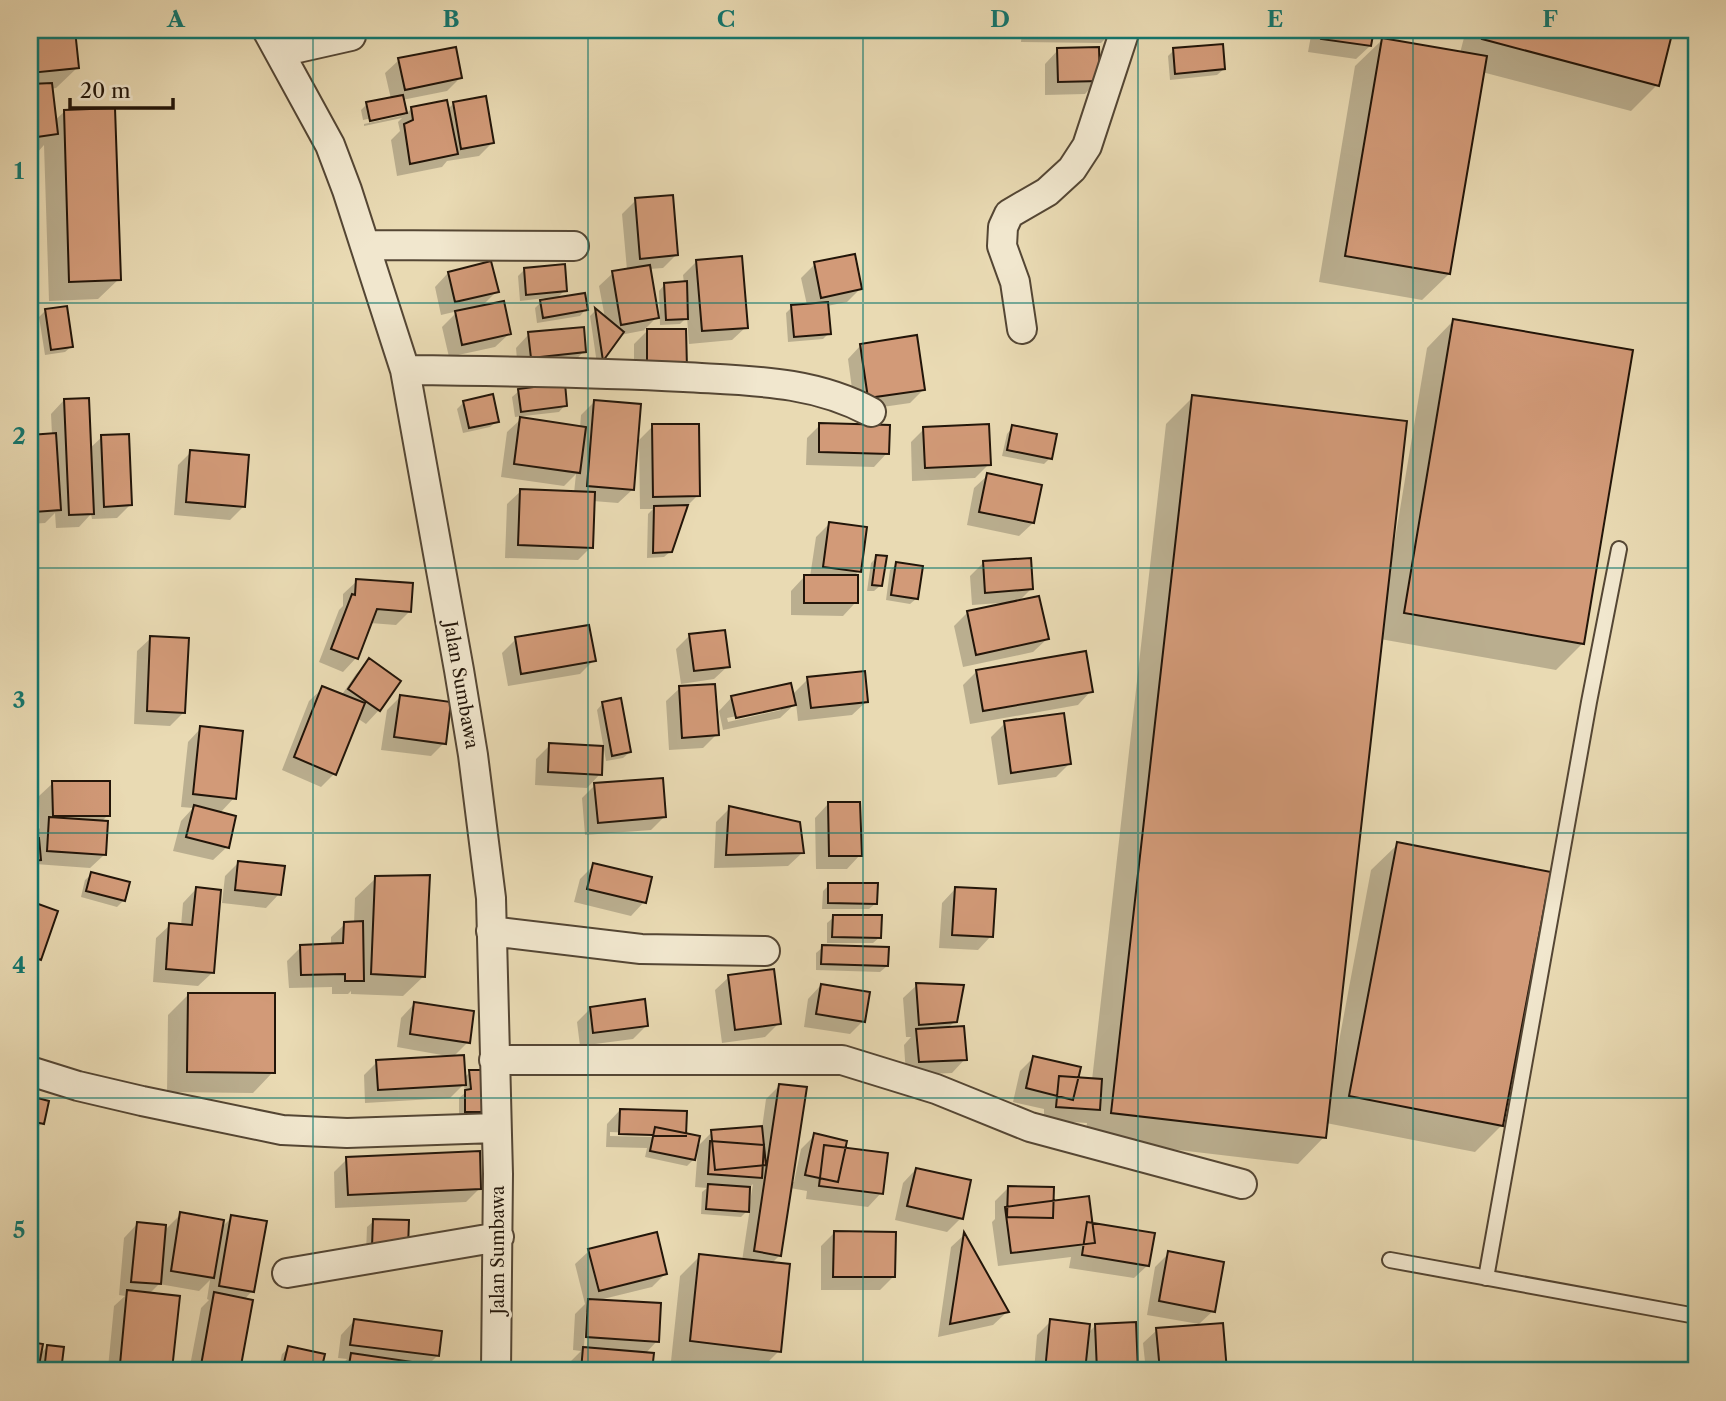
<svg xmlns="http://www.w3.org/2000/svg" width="1726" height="1401" font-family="'Libre Caslon Text',serif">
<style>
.shadow{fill:#0003;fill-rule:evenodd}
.building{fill:#d29a78;stroke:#221509;stroke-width:2}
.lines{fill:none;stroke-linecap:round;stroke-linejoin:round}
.service-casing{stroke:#544634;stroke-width:18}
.minor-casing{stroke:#544634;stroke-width:32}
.service{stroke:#f1e7ce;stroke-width:14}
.minor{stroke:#f1e7ce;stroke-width:28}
.grid{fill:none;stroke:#0f766e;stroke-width:2;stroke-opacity:0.55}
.labels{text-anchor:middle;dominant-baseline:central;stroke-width:6;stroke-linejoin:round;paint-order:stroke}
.street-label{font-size:18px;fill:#221509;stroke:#f1e7ce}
.neatline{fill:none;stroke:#0f766e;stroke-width:2.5}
.grid-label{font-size:23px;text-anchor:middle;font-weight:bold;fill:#0f766e}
</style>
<rect width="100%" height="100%" fill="#e9dab3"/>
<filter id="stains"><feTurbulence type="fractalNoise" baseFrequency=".00286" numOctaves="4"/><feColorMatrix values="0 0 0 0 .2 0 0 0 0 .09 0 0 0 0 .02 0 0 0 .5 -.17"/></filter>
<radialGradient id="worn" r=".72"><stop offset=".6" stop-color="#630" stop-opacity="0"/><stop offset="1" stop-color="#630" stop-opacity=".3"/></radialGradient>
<path class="shadow" d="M30 30H74L77 68 56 88 50 89 54 121 64 112 119 279 98 299 49 301 44 145 36 154 30 155Z
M1022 30H1114L1101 43 1021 42Z
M1312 30H1372L1370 46 1356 59 1308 52Z
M1466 30H1672L1657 85 1631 111 1482 72 1449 274 1422 300 1319 282 1355 66 1382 40 1460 53Z
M1058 50 1098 80 1085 94 1045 95V64Z
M1174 50 1224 69 1217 75 1170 80 1168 56Z
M399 60 460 78 447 91 402 100 405 115 412 108 447 110 453 104 493 142 479 156 447 161 442 167 397 176 391 140 400 131 398 122 402 118 364 126V124L400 116V112L363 120 361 110 367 104 391 99 385 73Z
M636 200 676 255 663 268 649 269 657 317 644 330H646L620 335 597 364 590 316 596 310 605 318 599 286 613 273 627 270 622 214Z
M697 261 746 327 732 340 689 344 687 317 680 324 660 325 659 291 665 284 684 283 683 275Z
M815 264 860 289 847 302 827 306 829 333 823 339 788 342 786 313 792 307 807 305 801 278Z
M525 269 565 290 556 299 586 309 580 316 537 323 535 308 545 298 520 301 518 276Z
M448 273 497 291 480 308 509 334 495 347 449 357 442 327 458 311 441 315 435 287Z
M45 311 72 346 65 352 45 355 39 317Z
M1453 321 1583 643 1556 670 1380 639 1334 1052H1337L1371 870 1398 844 1502 1125 1475 1152 1326 1123 1324 1137 1298 1164 1085 1139 1087 1123 1044 1120V1109L1013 1102 1020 1071 1034 1057 1077 1079 1092 1080 1166 424 1193 397 1394 545 1427 348Z
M648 330 685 331 634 381V344Z
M529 334 584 351 571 365 518 371 516 348Z
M861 345 924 389 910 403 855 411 848 359Z
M519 391 565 405 559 412 515 417 512 397Z
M64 400 89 449 102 437 130 505 117 518 92 519 91 514 79 527 56 528 55 513 45 523 30 524V437L52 435 51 414Z
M464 402 497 421 490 427 463 433 457 409Z
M594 402 632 490 618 503 593 501 591 547 578 560 505 558 507 504 521 491 574 493 576 474 564 486 501 477 507 432 521 419 580 428 581 415Z
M820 425 887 453 874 467 806 465 807 438Z
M653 426 698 495 685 508 671 551 664 557 647 558 648 514 653 509H640L639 440Z
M1013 427 1050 458 1044 464 1002 456 1007 434Z
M924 429 989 464 975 478 912 481 911 442Z
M191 452 244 506 230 520 174 515 178 465Z
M988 475 1033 523 1019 536 967 525 974 488Z
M829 524 859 571 853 577 856 602 843 616 791 615V591L804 577H810L816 537Z
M877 557 881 585 874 591H867L871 563Z
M983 563 1031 589 1018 602 1047 639 1033 652 963 667 954 626 968 612 1000 606V603L972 605 970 576Z
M897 564 917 598 910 604 886 600 890 570Z
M357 581 410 611 396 625 370 623 356 658 343 672 319 662 339 610 343 606V594Z
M689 636 728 666 714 679 681 684 676 649Z
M151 638 184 712 170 726 134 724 137 651Z
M516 639 594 660 580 674 508 686 502 653Z
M369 661 379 710 366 724 357 718 334 774 321 787 282 770 309 701 323 688 341 696 356 674Z
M976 672 1091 691 1078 705 970 724 963 685Z
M808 679 866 702 852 715 798 721 796 703 780 718 723 730 719 711 732 697 792 695ZM781 707V710L728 722 727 718Z
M680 688 717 734 703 748 669 750 666 701Z
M400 697 444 743 431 756 381 750 387 710Z
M603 703 630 752 623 758 606 761 597 710Z
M1005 723 1069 764 1056 777 998 785 991 737Z
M201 728 234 798 219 814 227 847 213 860 173 851 181 821 193 808 181 807 188 742Z
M550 745 600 774 587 788 535 785 536 759Z
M53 783 108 815 101 822 104 855 90 868 35 864 30 866V841L35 840 36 832 40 828 39 796Z
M595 785 664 817 651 830 585 835 582 798Z
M828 804 860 855 847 869H816L815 818Z
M730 808 802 853 788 866 714 868 716 822Z
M238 863 279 894 266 908 222 903 225 876Z
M594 865 644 902 631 916 574 902 580 879Z
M92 874 124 900 117 907 81 897 85 880Z
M376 878 424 976 403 996 351 994V991L348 994H332V987L289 988 287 961 301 947 331 945V937L345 924 354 923 355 898Z
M829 885 876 903 869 909H822L823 891Z
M196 889 212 973 198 986 153 982 156 938 170 925 181 926 183 903Z
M955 889 991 936 978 950 939 948 942 903Z
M30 903 56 912 40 959 30 969Z
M834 917 880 937 873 943H827V923Z
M823 947 887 966 880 972 816 970V953Z
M729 977 779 1023 765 1037 722 1043 715 990Z
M821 985 863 1021 850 1034 804 1027 808 999Z
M917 985 955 1021 947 1029 965 1059 952 1073 906 1075 904 1045 911 1037H906L903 998Z
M188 995 273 1072 253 1093 167 1092 168 1015Z
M414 1004 468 1042 453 1057 464 1078 470 1072 484 1111 478 1117 459 1118V1098L465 1093 464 1084 450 1098 365 1103 364 1075 377 1062 453 1057 397 1047 401 1018Z
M591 1008 647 1025 633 1039 580 1046 577 1022Z
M780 1085 791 1182H794L801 1149 815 1135 844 1149 881 1193 868 1207 806 1199 807 1191 790 1188 780 1255 771 1264 779 1351 759 1371 671 1361 680 1276 700 1256 742 1261 750 1208 741 1217 701 1214 702 1192 707 1188 695 1187 698 1146 712 1132 762 1128 766 1099ZM753 1184 750 1202H748L749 1188Z
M30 1098 47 1102 42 1123 30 1135Z
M620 1110 684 1137 693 1160 687 1166 645 1157 647 1148 606 1147 607 1124ZM610 1132 657 1134 654 1137 610 1136Z
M347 1159 480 1188 466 1202 335 1208 334 1172Z
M916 1169 961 1218 947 1232 895 1220 903 1183Z
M1009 1187 1052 1202 1091 1224 1148 1265 1134 1278 1069 1268 1071 1257 998 1266 992 1222 995 1219V1201Z
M181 1214 221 1228 232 1217 252 1291 244 1300 251 1301 238 1371H189L201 1308 209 1300 207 1299 210 1280 199 1291 159 1284 148 1295 170 1369 168 1371H65L72 1364 108 1368 114 1306 125 1296 119 1295 124 1238 137 1224 164 1231Z
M374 1221 400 1254 366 1253 367 1227Z
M835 1232 893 1277 880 1290H821V1246Z
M964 1235 1007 1312 993 1325 938 1337 951 1247Z
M589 1251 665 1274 652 1287 599 1300 657 1341 645 1354H652L650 1371H569L570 1362 581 1351 573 1350 575 1314 585 1304 575 1264ZM586 1312H589L587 1346H584Z
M1169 1253 1213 1311 1199 1324 1147 1315 1155 1267Z
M354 1321 437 1356 427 1366H431L430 1371H337L347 1359 338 1358 341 1335Z
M1051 1321 1087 1334 1096 1325 1135 1324 1136 1371H1034L1037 1335Z
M1221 1325 1225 1371H1146L1143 1343 1157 1330Z
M30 1344 41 1346 39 1355 47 1347 62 1348 59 1371H30Z
M289 1348 323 1355 320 1371H278L282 1354Z"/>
<path class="building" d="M30 30H75L79 68 30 73Z
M282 30H313L314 31 283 37Z
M1322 30H1374L1371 46 1321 39Z
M1485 30H1673L1659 86 1482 39Z
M1382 38 1487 56 1450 274 1345 256Z
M1223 44 1225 69 1175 74 1173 48Z
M456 47 462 78 405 90 398 58Z
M1099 47 1100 81 1058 82 1057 48Z
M52 83 58 134 30 138V84Z
M403 95 407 113 370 121 366 102Z
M486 96 494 143 461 149 453 102Z
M447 100 458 154 410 164 404 124 413 120 411 107Z
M115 108 121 280 69 282 64 110Z
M673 195 678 255 640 259 635 198Z
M855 254 862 289 821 298 814 262Z
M742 256 748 328 702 331 696 260Z
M491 261 499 292 455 302 448 272Z
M565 264 567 291 526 295 524 268Z
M650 265 659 318 621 325 612 271Z
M687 281 688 319 666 320 664 283Z
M585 293 588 310 543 318 540 300Z
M504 301 511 334 462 345 455 311Z
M828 302 831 334 794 337 791 305Z
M67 306 73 347 51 350 45 309Z
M595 308 624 332 603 361Z
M1453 319 1633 350 1584 644 1404 613Z
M584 327 586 352 531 358 528 332Z
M647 329H686L687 368H647Z
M917 335 925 390 868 398 860 344Z
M30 355H35L36 394H30Z
M565 383 567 406 521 412 518 389Z
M493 394 499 422 469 428 463 401Z
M1192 395 1407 421 1326 1138 1111 1113Z
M89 398 94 514 69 515 64 399Z
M594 400 641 404 634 490 587 486Z
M520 417 586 427 580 473 514 464Z
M819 423 890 425 889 454 819 452Z
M652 424H699L700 496 653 497Z
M989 424 991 465 925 468 923 427Z
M1012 425 1057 434 1052 459 1007 450Z
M56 433 61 510 34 512 30 435Z
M129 434 132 505 104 507 101 435Z
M190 450 249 455 245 507 186 502Z
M987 473 1042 485 1034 523 979 512Z
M520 489 595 492 593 548 518 545Z
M688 505 672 552 653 553 654 506Z
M829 522 867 527 861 572 823 567Z
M876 555 887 556 882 586 872 585Z
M1031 558 1033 589 985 593 983 561Z
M896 562 923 566 918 599 891 595Z
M804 575H858V603H804Z
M356 579 413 583 411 612 377 609 358 659 331 649 352 594 355 595Z
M1039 596 1049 639 976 655 967 611Z
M589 625 596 661 521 674 515 637Z
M725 630 730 667 694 671 689 634Z
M150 636 189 638 185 713 147 711Z
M1086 651 1093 692 983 711 976 670Z
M369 658 401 681 380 711 348 689Z
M865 671 868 702 811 708 807 677Z
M791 683 796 705 736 718 731 696Z
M715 684 719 735 682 738 679 686Z
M322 686 365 703 336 775 294 757Z
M400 695 451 702 446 744 394 737Z
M621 698 631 752 612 756 602 702Z
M1064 713 1071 764 1011 773 1004 721Z
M200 726 243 731 236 799 193 794Z
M549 743 603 746 602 775 548 772Z
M663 778 666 817 598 823 594 783Z
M52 781H110V816H53Z
M828 802H860L862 856H829Z
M194 805 236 816 229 848 186 837Z
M729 806 800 822 804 853 726 855Z
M49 817 108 821 106 855 47 851Z
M39 838 41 860 30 861V839Z
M1397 842 1551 872 1503 1126 1349 1096Z
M238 861 285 866 281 895 235 890Z
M593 863 652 877 646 903 587 889Z
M91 872 130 882 125 901 86 891Z
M430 875 425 977 371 974 375 876Z
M828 883H878L877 904 828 903Z
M196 887 221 890 214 973 166 969 169 923 192 925Z
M955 887 996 889 993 937 952 935Z
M30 901 58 911 41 960 30 956Z
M833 915H882L881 938 832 937Z
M363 921 364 981H345V974L301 975 300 945 343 943 344 922Z
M822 945 889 947 888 966 821 964Z
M774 969 781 1024 735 1030 728 975Z
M916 983 964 985 957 1022 919 1025Z
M821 984 870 992 865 1022 816 1014Z
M188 993H275V1073L187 1072Z
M645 999 648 1026 593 1033 590 1007Z
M414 1002 474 1011 470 1043 410 1034Z
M964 1026 967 1060 919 1062 916 1029Z
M464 1055 466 1085 378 1090 376 1060Z
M1033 1056 1081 1067 1073 1100 1026 1088Z
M469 1070H486V1112H465V1090L471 1089Z
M1059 1076 1102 1079 1100 1110 1056 1107Z
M779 1084 807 1087 781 1256 754 1251Z
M30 1096 49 1101 44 1124 30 1121Z
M620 1109 687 1111 686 1136 619 1134Z
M762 1126 766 1165 715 1170 711 1130Z
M655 1127 700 1136 695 1160 650 1151Z
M814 1133 847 1141 838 1182 805 1175Z
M710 1141 764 1145 762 1178 708 1174Z
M824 1145 888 1153 883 1194 819 1186Z
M480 1151 481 1189 348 1195 346 1157Z
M916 1168 971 1180 963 1219 907 1206Z
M708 1184 750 1187 749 1212 706 1209Z
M1008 1186 1054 1187 1053 1218 1007 1217Z
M1089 1196 1095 1243 1011 1253 1005 1207Z
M180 1212 224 1220 214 1278 171 1271Z
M231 1215 267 1221 254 1292 219 1286Z
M373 1219 409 1220 408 1248 372 1247Z
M137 1222 166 1225 161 1284 131 1282Z
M1087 1222 1155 1233 1149 1266 1082 1255Z
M834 1231 896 1232 895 1277H833Z
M657 1232 667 1274 599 1291 588 1249Z
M964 1232 1009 1312 950 1324Z
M1168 1251 1224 1262 1215 1312 1159 1301Z
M699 1254 790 1264 781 1352 690 1341Z
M127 1290 180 1296 172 1370 120 1364Z
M214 1292 253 1300 240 1371H200Z
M588 1299 661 1303 659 1342 586 1337Z
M354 1319 442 1331 439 1356 350 1345Z
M1050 1319 1090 1324 1085 1371H1045Z
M1136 1322 1138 1371H1097L1095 1324Z
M1223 1323 1227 1371H1160L1156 1328Z
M30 1342 43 1344 38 1371H30Z
M47 1345 64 1347 61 1371H44Z
M288 1346 325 1354 321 1371H282Z
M583 1347 654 1353 652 1371H581Z
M351 1353 433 1365 432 1371H348Z
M71 1363 115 1367V1371H71Z"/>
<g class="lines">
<defs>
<path id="service" d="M1390 1260 1696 1316
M1486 1278 1589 702 1619 549"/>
<path id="minor" d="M267 30 330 145 347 190 405 370 459 670 473 755 491 898 498 1174 496 1371
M280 52 351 36
M365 245 574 246
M1022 329 1015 282 1002 246 1003 227 1009 214 1047 192 1072 169 1087 146 1125 30
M405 370C498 371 591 372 684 377 749 381 812 380 871 412
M491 931 641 949 765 951
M494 1060H842L936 1089 1030 1127 1242 1184
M30 1071 78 1086 142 1101 282 1130 347 1133 496 1128
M287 1273 499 1237"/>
</defs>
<use href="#service" class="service-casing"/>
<use href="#minor" class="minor-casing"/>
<use href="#service" class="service"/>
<use href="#minor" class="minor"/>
</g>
<path class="grid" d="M313 30V1371M588 30V1371M863 30V1371M1138 30V1371M1413 30V1371M30 303H1696M30 568H1696M30 833H1696M30 1098H1696"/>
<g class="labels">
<g class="street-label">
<text transform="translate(461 685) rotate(80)">Jalan Sumbawa</text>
<text transform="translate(498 1250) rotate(-90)">Jalan Sumbawa</text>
</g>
</g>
<rect width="1726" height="1401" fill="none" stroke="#e9dab3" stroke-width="77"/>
<path d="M70 98v10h103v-10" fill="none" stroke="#221509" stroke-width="3.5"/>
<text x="80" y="98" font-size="21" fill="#221509" stroke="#f1e7ce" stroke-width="5" paint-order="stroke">20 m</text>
<rect x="38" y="38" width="1650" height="1324" class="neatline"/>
<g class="grid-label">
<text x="176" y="27">A</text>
<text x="451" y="27">B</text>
<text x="726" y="27">C</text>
<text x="1000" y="27">D</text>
<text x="1275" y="27">E</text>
<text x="1550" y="27">F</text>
<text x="19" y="179">1</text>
<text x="19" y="444">2</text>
<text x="19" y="708">3</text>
<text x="19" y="973">4</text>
<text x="19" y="1238">5</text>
</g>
<rect width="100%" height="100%" filter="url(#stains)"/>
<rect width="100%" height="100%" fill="url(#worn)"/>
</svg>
